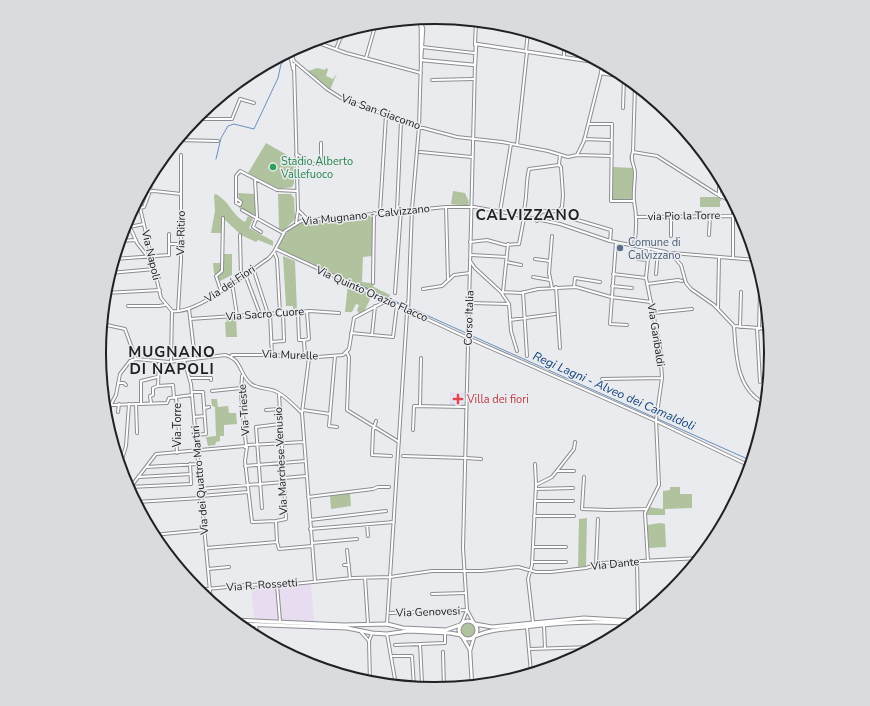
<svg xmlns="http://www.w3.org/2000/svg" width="870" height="706" font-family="'Nunito Sans',sans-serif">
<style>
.commercial{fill:#e7dcf0}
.medical{fill:#e3ddf3}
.green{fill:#b1c29f}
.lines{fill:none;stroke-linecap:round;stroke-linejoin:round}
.stream{stroke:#6b8fbf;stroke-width:1}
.minor-casing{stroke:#8c8d90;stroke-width:4}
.tertiary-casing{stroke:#8c8d90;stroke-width:4}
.secondary-casing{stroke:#8c8d90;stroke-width:4.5}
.primary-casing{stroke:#8c8d90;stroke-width:5}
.minor{stroke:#fff;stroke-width:2}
.tertiary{stroke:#fff;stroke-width:2}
.secondary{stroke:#fff;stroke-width:2.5}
.primary{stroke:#fff;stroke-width:3}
.leisure-dot{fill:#2e9e5b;stroke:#e9ebee;stroke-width:1.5}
.service-dot{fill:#5c6f8a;stroke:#e9ebee;stroke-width:1.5}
.health-dot{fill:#e0444e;stroke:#e9ebee;stroke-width:1.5}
.labels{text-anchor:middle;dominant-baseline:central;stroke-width:3;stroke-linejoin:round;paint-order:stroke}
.street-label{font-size:11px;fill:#202122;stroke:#e9ebee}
.leisure-label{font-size:11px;fill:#27864d;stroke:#e9ebee;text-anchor:start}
.service-label{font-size:11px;fill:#4e5e75;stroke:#e9ebee;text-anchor:start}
.health-label{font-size:11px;fill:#be3a42;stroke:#e9ebee;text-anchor:start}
.water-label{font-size:12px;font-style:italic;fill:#10407b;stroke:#e9ebee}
.district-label{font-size:15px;font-weight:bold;letter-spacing:1px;fill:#202122;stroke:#e9ebee}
.rim{fill:none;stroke:#202122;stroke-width:2}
</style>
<rect width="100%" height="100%" fill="#e9ebee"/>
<path class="commercial" d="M291 583 292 585 311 583 314 622 254 619 251 584Z"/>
<path class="medical" d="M450 392 466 393 465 407 450 406Z"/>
<path class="green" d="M317 68 325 70 326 68 328 69 326 76 333 79 337 73 330 90 308 71Z
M266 143 294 159V183L292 187 278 189 248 173Z
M613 167 633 168V198L631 200 613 199Z
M453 191 465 193 469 202 468 206 451 204Z
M238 193 254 194 256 213 252 215 238 207 241 206 242 202 239 198Z
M216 194C231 203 231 214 245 222L248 216 253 219 249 228 273 241V246L258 240 256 242 241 235 222 217 221 233H211L215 211 214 195Z
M278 194H291L294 198 295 219 283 231 279 230Z
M700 197H717L722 200 720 201V207H700Z
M372 214V256L363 257 362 282 371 283 374 287 390 295 388 299 279 249 278 246C283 238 287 230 295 225 310 216 353 216 372 214Z
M222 254H232V275L220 281 214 273 213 263H222Z
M283 256 295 261 297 311H293V306H286Z
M348 284 372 295 364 312 359 314 357 310 359 305 356 304 352 312H345Z
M226 317H236L237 337H226L225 322H227Z
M211 399H217L218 407 228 406 229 413H236L237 424 224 425V436H220V441L216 442 215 445 208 446 206 437 216 436 215 407 212 406Z
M670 487H680V494H692V508L665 509V515H647L648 507 663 509V491L670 490Z
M350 493 351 506 331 509 330 496Z
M587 518 586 566 578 567 579 519Z
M660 523 665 524 666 547 649 548 647 525Z
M468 623 473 625 476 630 473 635 468 637 463 635 461 630 463 625Z"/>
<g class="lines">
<path class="stream" d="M216 159 221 138 228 126 234 124 254 129 278 78 281 64 286 60
M360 285 401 304
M413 309 466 333
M470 335 752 461"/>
<defs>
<path id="minor" d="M313 41 346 53 421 73
M422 47 474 53
M336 49 340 39 348 30
M526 51 528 32
M286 53 291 59 293 69
M290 54 299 46
M292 56 294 61
M564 57V43
M366 58 376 23
M295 62 327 89 341 98 412 125 457 137 502 142 548 151 568 157 577 155 584 141 601 73
M294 64 298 210 296 223
M432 80 474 79
M623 108 624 77
M195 119H232L240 99 254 103
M201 119 202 112
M589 124H612L611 201H634
M584 139 610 140
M177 140 218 141
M517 145 527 52
M420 152 472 157
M633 152 657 156 715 193 732 202
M296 154 314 164H318L321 160V143
M577 155 612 156
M255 179 257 217 253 227 261 232
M719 182V196
M142 192 154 191 181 194
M721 197 722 188 724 184
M138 199 161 298 172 311 171 361
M237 199 241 202 240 205 236 203V176L240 171 277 190 297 191
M733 203V258
M446 207 448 279
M140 208 144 207 150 191 152 173
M242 210 283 233
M299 211 307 219
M380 211 386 115
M397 211 401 121
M500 212 511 144
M522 217C528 201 525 186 529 169L559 165
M636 217 732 216
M574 219 611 230 610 241
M537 221C541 202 554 218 562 207L563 195 561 167 559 165 560 155
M125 224 130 227 137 243 148 257
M124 228 144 224
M169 234V244
M240 235 241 277
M709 235 710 216
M552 236 549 273 552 288
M671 236V217
M119 241 136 240
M470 242 487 240 505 245 519 244 524 218
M616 242 610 324 627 325
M634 245C637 230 637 216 634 201 633 192 635 182 635 173 635 165 629 160 633 152L635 85
M276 249 468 338
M274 252 277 259 280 313
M672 253 756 260
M471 255 507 257
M672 255 681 265 686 283 691 289 714 305 734 326 769 329
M114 259 169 255V244H181
M535 259 550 261
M638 259 648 260
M470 261 475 268 501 292 509 304 511 331 517 351
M506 262 521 265
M253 268 268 314
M110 273 155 269
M245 274 260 314
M613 274 646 278
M656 274 658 251
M533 277 550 280
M232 283 237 315
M373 283 374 213
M759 283H763
M647 284 678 280 682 281
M612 286 632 288
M556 287 560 348
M574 287 575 278 600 282
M423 289 442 286 454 275 470 273
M221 291 216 276 222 271 223 218
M501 292 521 293 538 289 576 287 611 297 651 302
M503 292 508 244
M523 292 527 356
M105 293 160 290
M395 293 401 210
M470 303 509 304
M128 306H159L165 305
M718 308 719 257
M189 309 195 359
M172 311C196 315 248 272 269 258L274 252 285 231 301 221 446 207H474L507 213 560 224 610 241 666 252 670 255
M178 311 181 260V155
M408 312 412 209 419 127 421 60
M298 313 299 340H304
M653 313 692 309
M270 314 272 355
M190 319 310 311 339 313
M510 320 555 314
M102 324 125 329 136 359
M734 326C736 355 736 390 766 404
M740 327 741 292
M757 329 760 382
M759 329 760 293
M351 333 393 337 397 305
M372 335 375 306
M271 342 284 341 283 313
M347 353 349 357 347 410 399 442
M335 356 329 426 337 427
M231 357 232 355H274L305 358 343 355 349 349 354 318 386 301
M305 358 304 340 309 339 307 312
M132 360 133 365
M184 360 191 384 197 450
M242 376 241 394 246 445
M190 378H211V380
M602 379 662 378
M118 383H124L126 385
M158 386 173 385 174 398
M212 391 241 388
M192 392H203L206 434 196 435
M176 398 179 432 176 433 177 453
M151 403 150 396 153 395V388L158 386 159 361
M136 404 137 433
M141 404V381L157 377
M420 406 421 358
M104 407 111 405 167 403 169 398 192 395
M204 408 209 407
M266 410 279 409
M303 410 330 414
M118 412 119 404
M302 413 309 358
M194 417 204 416
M376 421 373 430 372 455 391 456
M108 427 110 406 116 395 120 374 130 361 136 359 169 362 225 355C243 360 238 373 251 384 258 389 268 388 275 391 285 395 294 406 302 413L315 581
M413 430 414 406 466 407
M248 445 304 442
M247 447 246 445 245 447H247L245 461 252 522 276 521 277 542
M403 456 465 458
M466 458 481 459
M120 466 126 446 129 404
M245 466 306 461
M146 467 198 464
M558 471H574
M138 477 191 474
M584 477 582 509 608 510 646 509
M284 478 306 476
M536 485 552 477 574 449 575 442
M130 487 191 484 190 464
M129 489 156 454 245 446
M200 489 284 482
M536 489 573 488
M201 496 248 492
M308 497 373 489 378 487H389
M535 501H573
M136 502 201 498
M262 508 256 427 280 424
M534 516H574
M310 520 386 511
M276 521 286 519 279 394
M367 524 368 536
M310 529 394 522
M153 535 205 530
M312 543 357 539
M533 547H566
M206 548 277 542 279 549 312 546
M347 550 350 578
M648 561 645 513 659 485 656 420 662 378 660 348 646 278 649 249
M532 562H566
M344 565H349
M596 565 598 519
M208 569 229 567
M365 578 368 624
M277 585 280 621
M197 590 247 585 293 584 353 578 390 577 432 571H482L518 567 536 572H551L586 568 602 563 700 558
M432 594 466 593
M390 613 467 610
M635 620 638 612 637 562
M533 622 528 579 532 565 536 485 535 464
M387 624 407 313 406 307 408 302
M256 625 258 637
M544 625 545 648
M527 627 531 673
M361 632 369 641 372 633
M387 634 396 685
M369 641 370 683
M420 644 422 683
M395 645 445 643V633
M529 649 594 647
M443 652 444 688
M393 656H412L414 687
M531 669 549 668"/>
<path id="tertiary" d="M475 45 476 21
M468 338 656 421 750 466
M197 450 211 602
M467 610 474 623
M462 623 467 610 463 548 475 63"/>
<path id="secondary" d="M420 18 423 29 421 60
M418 19 421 27V60
M421 60 475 65 476 44 602 63
M603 64 601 73 626 77
M463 638 470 650
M472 685 470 651 474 637"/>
<path id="primary" d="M234 620 344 625 387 624 403 628 446 630 460 625
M459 630a9 9 0 1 1 18 0a9 9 0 1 1-18 0Z
M238 624 347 628 372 633 387 634 408 631 450 633 461 635
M475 624 492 627 584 618 636 621
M475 636C490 629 507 629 524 627 560 623 595 620 632 624"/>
</defs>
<use href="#minor" class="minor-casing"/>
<use href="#tertiary" class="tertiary-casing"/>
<use href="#secondary" class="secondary-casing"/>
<use href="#primary" class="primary-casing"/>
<use href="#minor" class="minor"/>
<use href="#tertiary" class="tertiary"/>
<use href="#secondary" class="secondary"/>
<use href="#primary" class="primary"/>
</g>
<circle class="leisure-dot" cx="273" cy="167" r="4"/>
<circle class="service-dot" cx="620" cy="248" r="4"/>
<path class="health-dot" d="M456 393h4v4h4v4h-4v4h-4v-4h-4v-4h4z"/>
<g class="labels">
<g class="street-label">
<text transform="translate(381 112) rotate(20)">Via San Giacomo</text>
<text transform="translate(366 215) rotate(-6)">Via Mugnano - Calvizzano</text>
<text transform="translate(684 216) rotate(-1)">via Pio la Torre</text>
<text transform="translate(181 233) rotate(-89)">Via Ritiro</text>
<text transform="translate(151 255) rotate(77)">Via Napoli</text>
<text transform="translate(230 284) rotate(-34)">Via dei Fiori</text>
<text transform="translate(372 294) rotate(24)">Via Quinto Orazio Flacco</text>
<text transform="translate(265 314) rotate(-4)">Via Sacro Cuore</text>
<text transform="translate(469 318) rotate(-88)">Corso Italia</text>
<text transform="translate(656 335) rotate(81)">Via Garibaldi</text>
<text transform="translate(290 355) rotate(2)">Via Murelle</text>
<text transform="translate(244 410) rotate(-94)">Via Trieste</text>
<text transform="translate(177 425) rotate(-90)">Via Torre</text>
<text transform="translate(281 461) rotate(-93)">Via Marchese Venusio</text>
<text transform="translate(200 480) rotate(-95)">Via dei Quattro Martiri</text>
<text transform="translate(615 564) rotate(-6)">Via Dante</text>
<text transform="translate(262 585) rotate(-4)">Via R. Rossetti</text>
<text transform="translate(428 612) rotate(-2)">Via Genovesi</text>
</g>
<g class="leisure-label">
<text x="281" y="161">Stadio Alberto<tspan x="281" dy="13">Vallefuoco</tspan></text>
</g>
<g class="service-label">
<text x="628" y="242">Comune di<tspan x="628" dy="13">Calvizzano</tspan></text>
</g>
<g class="health-label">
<text x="467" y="399">Villa dei fiori</text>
</g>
<g class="water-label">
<text transform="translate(614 391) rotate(24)">Regi Lagni - Alveo dei Camaldoli</text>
</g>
<g class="district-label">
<text x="528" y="215">CALVIZZANO</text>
<text x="172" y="352">MUGNANO<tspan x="172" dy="17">DI NAPOLI</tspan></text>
</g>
</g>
<path d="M0 0H870V706H0ZM106 353a329 329 0 1 1 658 0a329 329 0 1 1-658 0Z" fill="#d9dbde" fill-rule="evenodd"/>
<path class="rim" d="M106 353a329 329 0 1 1 658 0a329 329 0 1 1-658 0Z"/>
</svg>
